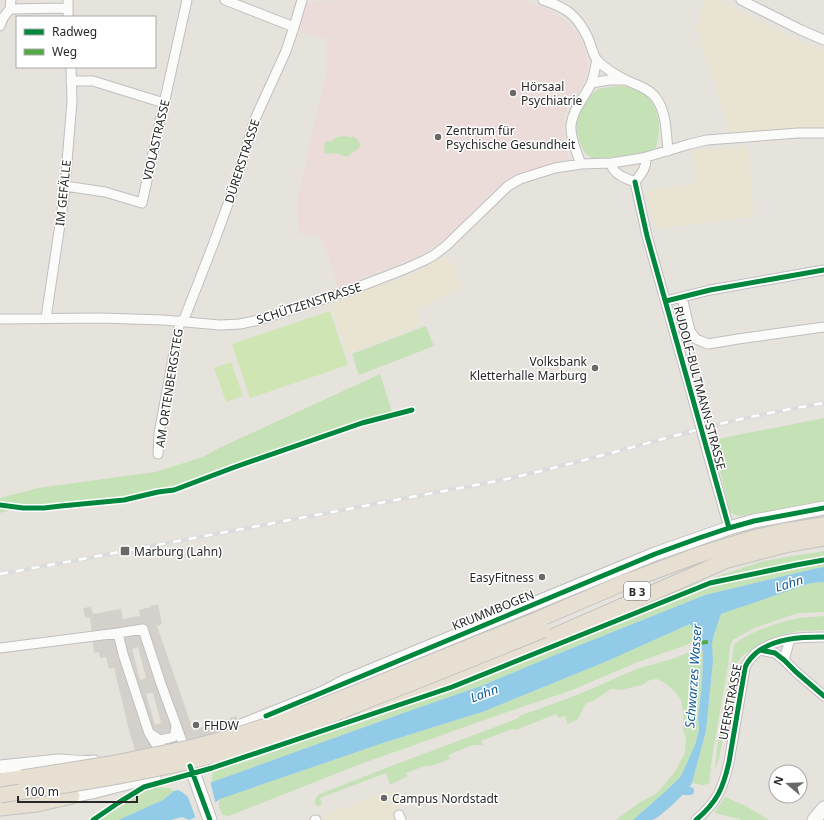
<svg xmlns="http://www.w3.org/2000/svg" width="824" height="820" font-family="'Noto Sans',sans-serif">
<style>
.education{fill:#e9e3d2}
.medical{fill:#ecdcd9}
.green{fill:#c5e1b6}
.pitch{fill:#cfe5b4}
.plaza{fill:#d4d1cc;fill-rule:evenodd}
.water{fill:#92cbe7}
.pier{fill:#e6e3dd}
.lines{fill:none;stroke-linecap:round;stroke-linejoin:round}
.canal{stroke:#92cbe7;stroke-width:8}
.minor-casing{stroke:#c0bfbf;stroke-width:11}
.secondary-casing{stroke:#c0bfbf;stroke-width:15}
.trunk-casing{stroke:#c3c2c0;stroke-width:17}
.minor{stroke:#fbfbfa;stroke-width:9}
.secondary{stroke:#fbfbfa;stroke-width:13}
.trunk{stroke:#e6dfd2;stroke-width:15}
.rail-casing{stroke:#dddcdd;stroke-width:4}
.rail{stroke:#fff;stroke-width:2.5;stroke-dasharray:8;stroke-linecap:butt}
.minor-bridge-casing{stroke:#c0bfbf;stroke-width:11;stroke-linecap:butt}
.trunk-bridge-casing{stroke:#c3c2c0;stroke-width:17;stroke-linecap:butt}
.minor-bridge{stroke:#fbfbfa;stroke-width:9}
.trunk-bridge{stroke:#e6dfd2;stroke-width:15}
.quiet{stroke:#53aa44;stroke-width:4;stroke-dasharray:8 4;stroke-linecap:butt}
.cycleway-casing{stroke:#fff;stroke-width:8}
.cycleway{stroke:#00873e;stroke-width:5}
.poi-dot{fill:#6a6967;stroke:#fff;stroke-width:1.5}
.labels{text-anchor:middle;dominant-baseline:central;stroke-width:3;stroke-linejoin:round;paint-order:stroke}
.shield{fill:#fff;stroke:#686868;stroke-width:1}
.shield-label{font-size:11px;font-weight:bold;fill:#282828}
.poi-label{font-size:12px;fill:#282828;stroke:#fff;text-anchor:start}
.street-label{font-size:12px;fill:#282828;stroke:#fff}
.water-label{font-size:13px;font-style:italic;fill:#105d93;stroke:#fff}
</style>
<rect width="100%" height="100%" fill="#e6e3dd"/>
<path class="education" d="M705 0H719L788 36 824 50V130L731 134 696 28Z
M748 146 754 217 655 228 646 191 696 183 692 151Z
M444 255 455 270 461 288 416 310 421 325 348 354 331 304 417 272Z
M394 789 401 807 393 813 396 820H317V818Z"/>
<path class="medical" d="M340 0H510L528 1 550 10 567 21 575 30 581 39 587 58V70L584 82 566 110 563 128 569 159 519 174 504 182 492 192 448 237 417 257 338 288 326 249 319 236 299 234 297 200 327 69V39L299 33 300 24 305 2Z"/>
<path class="green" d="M622 86C629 87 637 88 643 92 654 100 660 117 659 129 659 136 657 142 656 148L643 154 593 159 585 153 579 140 576 127 580 107 587 98 597 90 602 88Z
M344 136 351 137H355L361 145 358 149 347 157 335 153 325 154 324 148 325 142 332 141 336 137Z
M426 326 434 346 359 375 352 354Z
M380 374 392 412 361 421 233 465 172 488 126 496 46 505 24 506 22 510H10L0 513V498L38 488 155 472 203 457 217 449Z
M824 418V501L740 516 735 515 730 512 712 440Z
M824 551V567L813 569 705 595 555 655 481 686 409 711 212 782V775L213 771 253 759 329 732 357 724 460 686 647 600 709 579 764 561Z
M824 582V612L798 613 754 628 733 640 730 646 729 659 726 678 713 751 709 784 702 785 692 783 706 731 713 661 712 643 713 638 721 614 811 583Z
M824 616V630L799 631 787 634 767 640 742 656 738 662 733 679 731 683 732 693 719 759 715 770C718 728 729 687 734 645 746 633 782 621 799 618 807 617 816 617 824 616Z
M690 624 700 636V640L638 662 572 690 507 712 358 765 229 816 223 815C219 809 218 806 220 799L383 743 485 711 605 662Z
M700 645 703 653 702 683 698 718 699 730 695 745 681 776 669 788 633 820H616L640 802 656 794 674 773 685 753 686 739 683 729V711L681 700 676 693 665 683 657 679 650 680 642 685 621 690 615 689H611L593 701 586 703 578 719 568 724 565 716 558 718 556 714 516 730 512 729 481 741 483 745H473L448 755 450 759 428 767 427 765 406 773 408 776 390 785 386 773 320 798 322 804 319 806H316L315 802 316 797 320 794 386 768 519 718V716C538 709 556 703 574 696 596 688 616 677 637 669 658 662 682 659 700 645Z
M156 787 170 788 174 791 163 800 118 820H99L147 790Z
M725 797 746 806 769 820H741L740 819 714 813Z"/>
<path class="pitch" d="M330 311 348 365 250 398 232 344Z
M231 362 243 396 226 402 214 368Z"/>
<path class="plaza" d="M158 604 162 624 157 626 193 730 236 716 241 726 232 732 137 756 130 734 114 668 109 669 106 657 100 658 99 652 94 653 90 618 85 617 83 608 91 607 93 614 121 609 123 619 140 616 139 610 150 607V606ZM138 647 146 678 140 680 132 649ZM153 693 161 723 155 725 146 694Z"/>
<path class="water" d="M824 567V582L811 583 721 614 713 638 712 643 713 661 706 731 692 783C688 791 659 819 652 820 647 820 639 820 633 820L669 788 681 776 695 745 699 730 698 718 702 683 703 653 700 645V636L690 624 605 662 485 711 383 743 220 799 194 818 189 820 182 817 171 820H118L163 800 174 791 212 782 409 711 481 686 555 655 705 595 813 569Z"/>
<path class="pier" d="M210 780 216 805 196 819 188 797 182 792 176 789Z"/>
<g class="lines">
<path class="canal" d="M681 791H690"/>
<defs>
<path id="minor" d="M68 0V17
M225 0 294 27
M543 0C567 8 577 15 588 38 591 45 593 55 597 60 604 68 619 77 628 81 637 85 650 89 656 98 667 113 666 134 668 151
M741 0 801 30 824 40
M10 9 68 8
M0 26 3 18 10 9 11 0
M71 81H93L164 103
M591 83 609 80H624
M646 157C647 168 641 174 635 182L647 236 695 406
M611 163C612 165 612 168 614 170 617 175 629 180 635 182
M581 164C577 154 570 136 571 125 573 109 584 98 591 84 594 77 595 67 597 60
M65 186 105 192 142 203 187 0
M682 297 690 331 696 339 708 344 738 339 824 327
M666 301 710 290 824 270
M46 318 62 211 65 186 72 101 71 67
M0 319 99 318 163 320 220 325 240 324 259 320 348 291 405 269 425 260 434 255 447 245 508 186 520 179 555 168 581 164 611 163 643 158 690 144 707 140 798 133H824
M183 322 213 245 232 193 256 117 286 51 294 27 302 0
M706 447 729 528
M158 454 159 433 180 321
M118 633 123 654 149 733 156 744 166 750
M0 648 118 633 143 629 161 684 186 752
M760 650 775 653 784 660 796 672 824 696
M784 660 790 639
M151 734 160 740 169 738 173 737 175 734 176 725
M399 815 401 820
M315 820H316
M696 820C717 802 723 789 729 762L745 668C747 661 751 658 756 653 775 638 800 637 824 637"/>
<path id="secondary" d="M228 737 232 732 241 726 266 716 323 693 344 682 419 651 655 554 729 528 754 521 781 516 824 508
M187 755 210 820
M0 767 58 761C70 761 82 764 94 762
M63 792 68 795 72 796 92 792 154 776
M814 820 824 808"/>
<path id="trunk" d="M724 561 785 545 824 538
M539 619 623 583 698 555 757 537 784 531 824 525
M333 720C377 708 420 693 463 676L732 558
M0 781 22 778
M0 808 37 804 72 796"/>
</defs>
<use href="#minor" class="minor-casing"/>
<use href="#secondary" class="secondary-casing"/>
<use href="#trunk" class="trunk-casing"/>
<use href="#minor" class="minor"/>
<use href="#secondary" class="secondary"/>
<use href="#trunk" class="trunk"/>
<defs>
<path id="rail" d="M0 574 72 561 497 481C568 466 638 445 708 427 746 417 785 410 824 403"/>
</defs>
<use href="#rail" class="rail-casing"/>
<use href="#rail" class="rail"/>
<defs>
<path id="minor-bridge" d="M695 406 706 447"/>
<path id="trunk-bridge" d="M22 778 110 764 189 748 232 737 303 714 539 619
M0 795C81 783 161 771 240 748 285 735 329 716 373 698 430 676 486 653 543 630"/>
</defs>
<use href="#minor-bridge" class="minor-bridge-casing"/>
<use href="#trunk-bridge" class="trunk-bridge-casing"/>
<use href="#minor-bridge" class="minor-bridge"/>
<use href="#trunk-bridge" class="trunk-bridge"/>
<path class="quiet" d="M700 643 712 641"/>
<defs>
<path id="cycleway" d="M635 182 647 236 729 528
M666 301 710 290 824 270
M0 505 23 508H44L61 506 124 500 158 492 174 490 235 467 362 423 412 410
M760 650 775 653 784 660 796 672 824 696
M266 716 590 581 655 554 699 538 729 528 754 521 824 508
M190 766 210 820
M93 820 118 803 144 787 212 768 452 687 710 583 796 565 824 560
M696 820C717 802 723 789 729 762L745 668C747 661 751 658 756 653 775 638 800 637 824 637"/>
</defs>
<use href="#cycleway" class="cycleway-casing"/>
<use href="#cycleway" class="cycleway"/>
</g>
<g class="poi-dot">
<circle cx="513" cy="93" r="4"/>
<circle cx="438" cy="137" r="4"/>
<circle cx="595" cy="368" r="4"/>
<rect x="120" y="546" width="10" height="10" rx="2"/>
<circle cx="542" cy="577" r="4"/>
<circle cx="196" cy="725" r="4"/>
<circle cx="384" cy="798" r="4"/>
</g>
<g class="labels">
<rect class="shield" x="624" y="582" width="26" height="18" rx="3"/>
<g class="shield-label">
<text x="637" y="591">B 3</text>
</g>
<g class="poi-label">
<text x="521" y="86">Hörsaal<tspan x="521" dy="14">Psychiatrie</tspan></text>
<text x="446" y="130">Zentrum für<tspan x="446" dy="14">Psychische Gesundheit</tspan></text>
<text x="587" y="361" text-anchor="end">Volksbank<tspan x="587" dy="14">Kletterhalle Marburg</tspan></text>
<text x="134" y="551">Marburg (Lahn)</text>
<text x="534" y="577" text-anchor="end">EasyFitness</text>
<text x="204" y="725">FHDW</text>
<text x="392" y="798">Campus Nordstadt</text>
</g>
<g class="street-label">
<text transform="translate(156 140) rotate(-77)">VIOLASTRASSE</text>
<text transform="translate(242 161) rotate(-72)">DÜRERSTRASSE</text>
<text transform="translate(63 193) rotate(-84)">IM GEFÄLLE</text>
<text transform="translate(309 303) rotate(-18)">SCHÜTZENSTRASSE</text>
<text transform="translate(169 388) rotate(-81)">AM ORTENBERGSTEG</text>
<text transform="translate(700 388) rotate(75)">RUDOLF-BULTMANN-STRASSE</text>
<text transform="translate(493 610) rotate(-22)">KRUMMBOGEN</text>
<text transform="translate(730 702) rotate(-79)">UFERSTRASSE</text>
</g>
<g class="water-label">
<text transform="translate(789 583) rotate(-17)">Lahn</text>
<text transform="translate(693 676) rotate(-86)">Schwarzes Wasser</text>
<text transform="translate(484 693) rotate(-21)">Lahn</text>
</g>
</g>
<rect x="16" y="16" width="140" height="52" fill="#ffffff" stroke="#a9a9a9"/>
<rect x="24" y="29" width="20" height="6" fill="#00873e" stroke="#a9a9a9"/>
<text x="52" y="36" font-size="12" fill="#282828">Radweg</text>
<rect x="24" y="49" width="20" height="6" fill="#53aa44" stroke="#a9a9a9"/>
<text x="52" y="56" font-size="12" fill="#282828">Weg</text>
<g transform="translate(788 784) rotate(289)"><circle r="19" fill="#ffffff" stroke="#a9a9a9"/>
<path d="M0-3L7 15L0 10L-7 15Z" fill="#6a6967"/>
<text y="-6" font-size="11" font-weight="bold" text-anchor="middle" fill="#282828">N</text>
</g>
<path d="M18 796v6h119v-6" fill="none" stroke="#282828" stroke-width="2"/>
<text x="24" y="796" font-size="12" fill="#282828" stroke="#ffffff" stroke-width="3" paint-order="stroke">100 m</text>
</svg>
